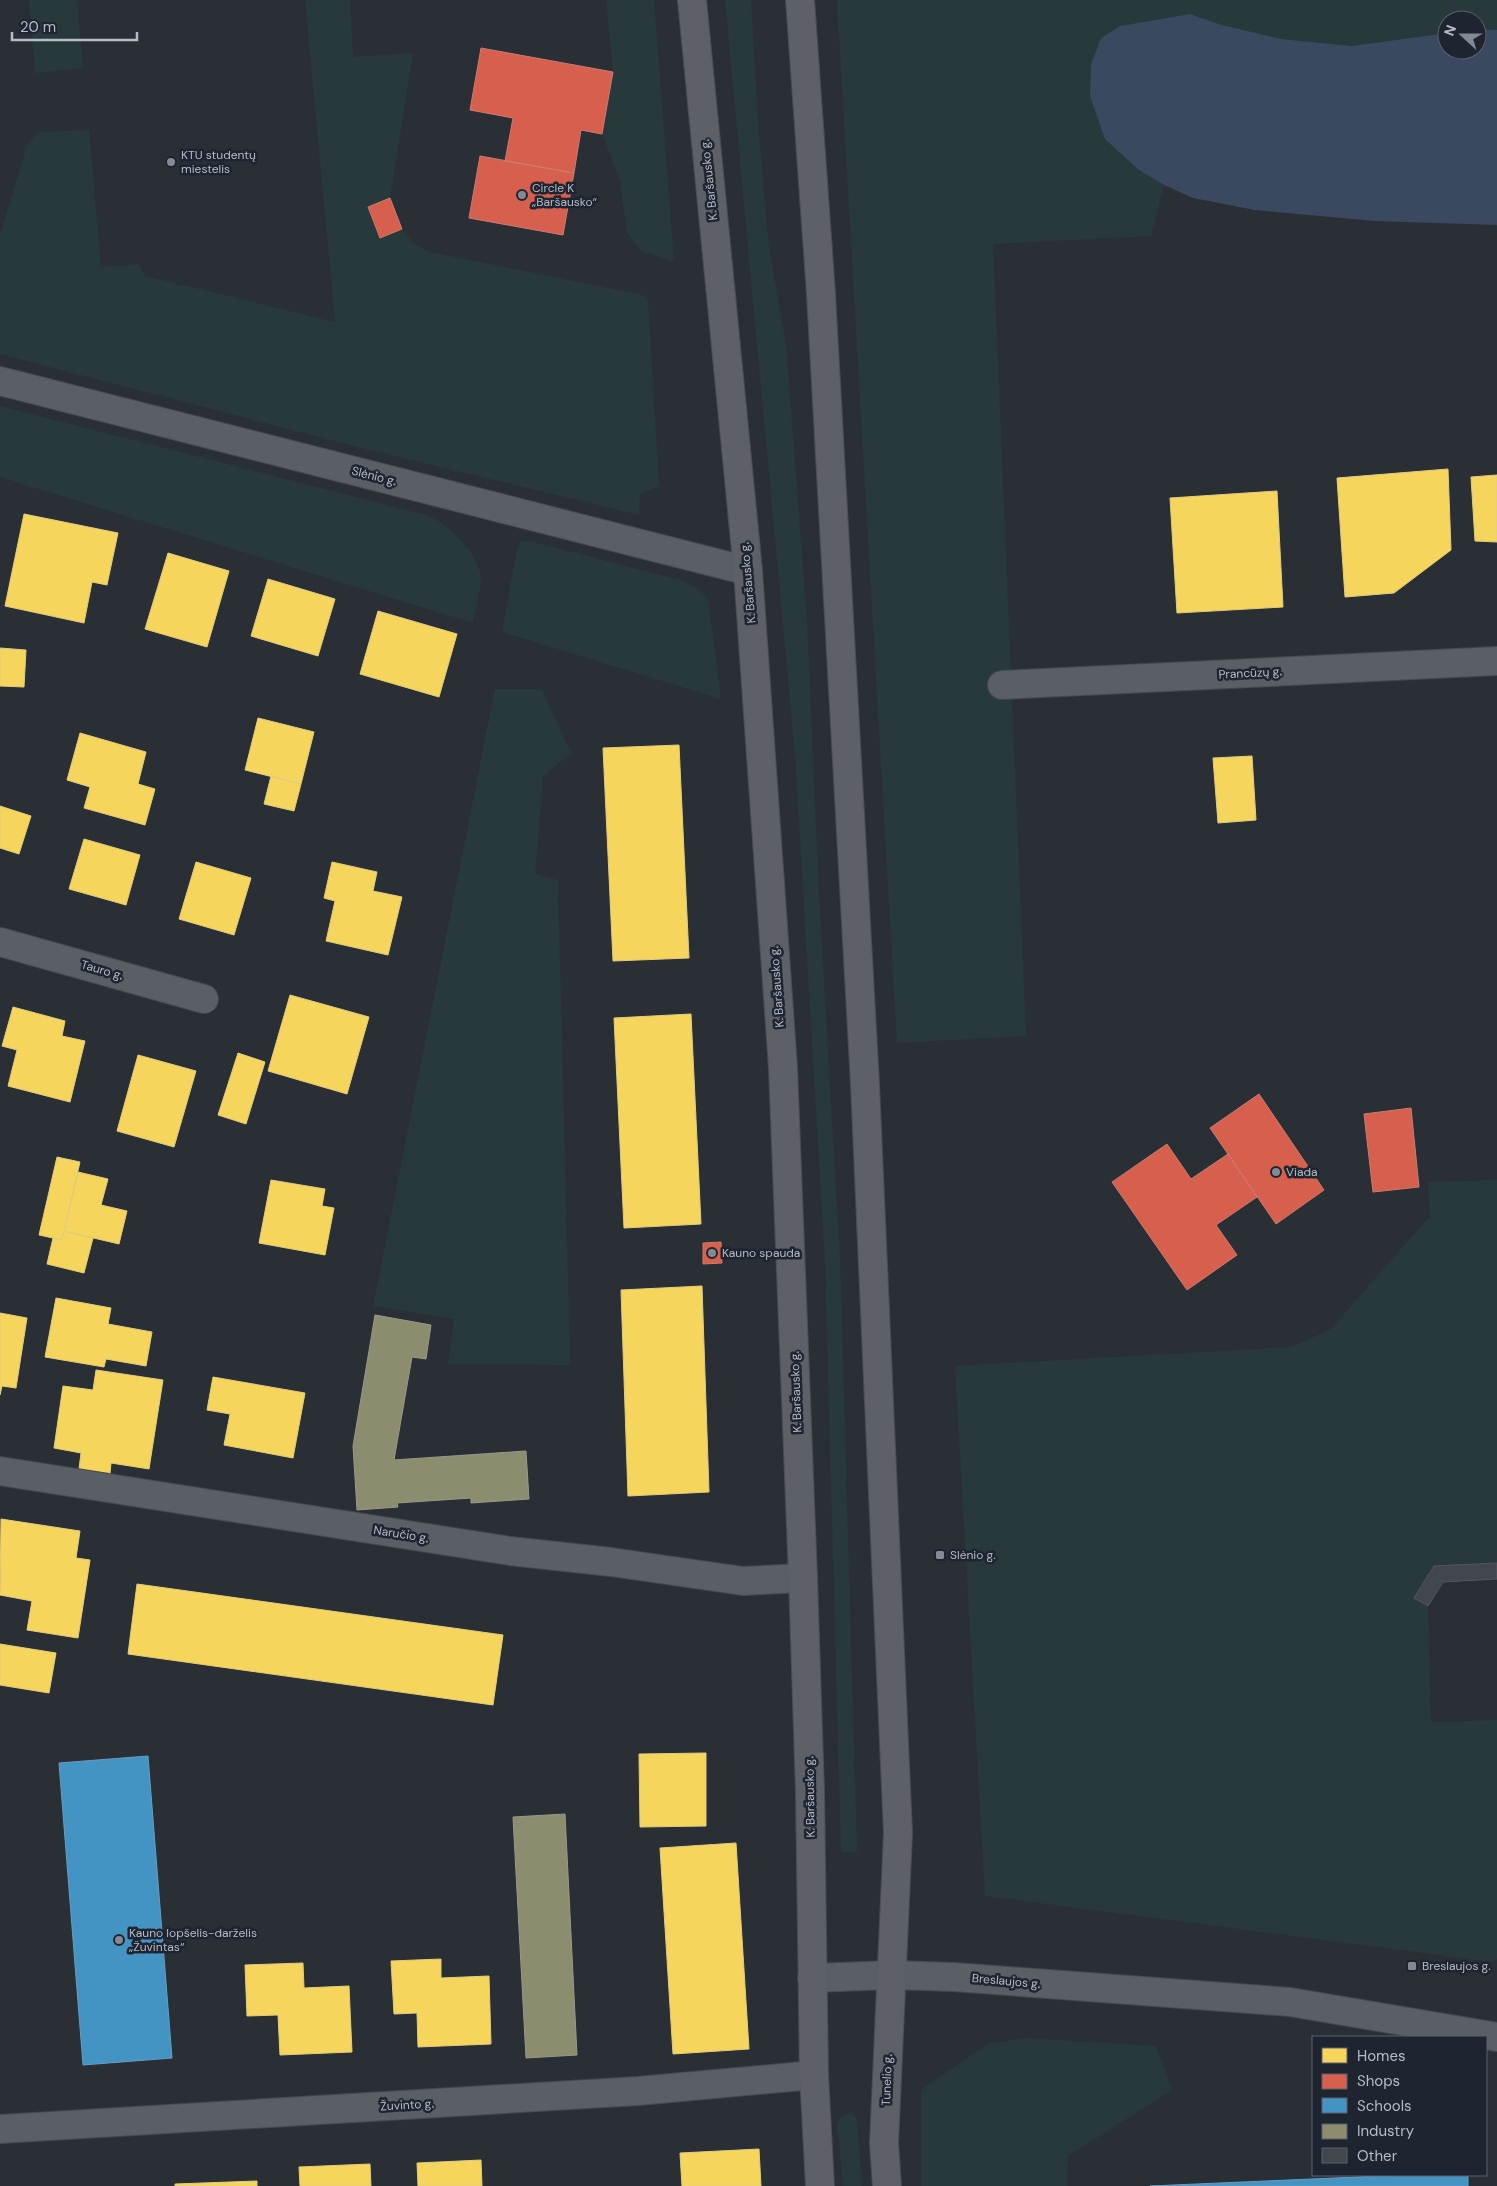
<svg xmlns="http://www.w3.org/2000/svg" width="1497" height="2186" font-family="'DM Sans',sans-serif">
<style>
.green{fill:#27393b}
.water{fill:#3a495f}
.homes{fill:#f6d55c;stroke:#e2cd7c}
.shops{fill:#d6604d;stroke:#cc7b72}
.schools{fill:#4393c3;stroke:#659fc4}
.industry{fill:#8c8c6e;stroke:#989a89}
.building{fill:#42474d;stroke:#52575e}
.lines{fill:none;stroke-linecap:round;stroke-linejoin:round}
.minor-casing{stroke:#464a4f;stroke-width:30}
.major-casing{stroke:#484c53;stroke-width:30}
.minor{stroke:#5a5e65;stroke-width:28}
.major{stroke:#5d6066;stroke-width:28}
.poi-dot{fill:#848a94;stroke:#1e2531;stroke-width:2}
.labels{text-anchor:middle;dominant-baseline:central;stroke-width:5;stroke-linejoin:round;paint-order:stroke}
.poi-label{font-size:12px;fill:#b5bbc7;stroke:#1e2531;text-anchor:start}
.street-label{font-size:12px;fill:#b5bbc7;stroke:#1e2531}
</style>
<rect width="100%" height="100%" fill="#2a2f36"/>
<path class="green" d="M29 0H77L83 68 35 73Z
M305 0H350L353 57 413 53 390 198 368 207 380 238 402 229 414 244 430 252 642 295 648 301 659 486 640 494 639 515 362 448 0 354V234L27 146 39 132 89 130 101 267 139 264 145 276 335 322Z
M606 0H654L674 262 641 251 627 233 620 180 602 134 613 71Z
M725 0H751L759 137 769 248 786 345 807 621 819 896 840 1259 857 1852H841L825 1263 795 754Z
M837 0H1497V30L1477 29V20H1447V33L1352 46 1282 39 1222 25 1190 14 1120 26 1101 38 1091 64 1139 170 1164 185 1151 236 993 244 1026 1036 897 1043Z
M0 406 430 516C448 525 476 551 480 572 483 584 475 610 473 623L0 477Z
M525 540 684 581 698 589 708 599 721 699 502 632 516 554 520 542Z
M495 689H541L571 753 543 776 535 874 558 880 570 1365 448 1364 454 1319 373 1306Z
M1497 1180V1563L1434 1566 1415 1598 1428 1606 1431 1722 1497 1720V1959L1493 1962 985 1896 955 1366 1292 1347 1331 1329 1430 1216 1428 1182Z
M1024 2038 1156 2046 1172 2090 1068 2156 1067 2186H921V2090L988 2044Z
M851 2112 857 2119 862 2186H843L837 2123 843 2116Z"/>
<path class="water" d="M1190 14 1222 25 1281 39 1352 46 1447 33V50H1477V29L1497 30V225L1375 221 1255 210 1193 198 1164 185 1139 170 1105 139 1090 96 1091 64 1101 38 1120 26Z"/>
<path class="homes" d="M1448 469 1451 550 1394 593 1345 597 1337 478Z
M1497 475V542L1475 541 1471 477Z
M1277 491 1283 607 1177 613 1170 498Z
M24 514 118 533 107 585 92 582 84 623 5 606Z
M168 553 229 571 207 647 145 629Z
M268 579 335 599 318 656 251 636Z
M378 611 457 634 439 697 360 674Z
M0 648 26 650 24 687 0 686Z
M258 718 314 732 301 784 245 770Z
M80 733 146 752 138 784 155 789 145 825 84 808 90 787 67 780Z
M679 745 689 958 613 961 603 748Z
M1252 756 1256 820 1218 823 1213 758Z
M271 776 301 784 294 811 264 804Z
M0 806 31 816 19 854 0 848Z
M84 839 140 855 126 905 69 889Z
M196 862 251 878 234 935 179 919Z
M332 862 377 872 373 891 402 897 388 955 326 941 335 901 324 898Z
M290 995 369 1017 347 1094 268 1071Z
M13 1007 65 1021 62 1036 85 1041 70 1102 8 1086 17 1050 2 1046Z
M691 1014 701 1224 624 1228 614 1018Z
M238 1053 265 1062 246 1124 218 1115Z
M138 1055 196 1071 174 1147 117 1131Z
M57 1157 80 1162 62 1240 39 1235Z
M78 1172 108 1179 101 1205 127 1211 119 1244 64 1231Z
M271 1180 325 1189 322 1206 334 1208 325 1255 259 1243Z
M64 1231 93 1238 84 1273 47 1264 53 1238 62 1240Z
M702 1286 709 1492 628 1496 621 1290Z
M56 1298 111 1308 108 1324 152 1332 146 1366 106 1359 104 1367 45 1357Z
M0 1313 27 1318 16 1388 2 1386 0 1395Z
M96 1370 163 1380 149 1469 111 1463 110 1474 79 1469 81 1453 54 1448 63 1386 93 1390Z
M213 1377 305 1393 293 1458 224 1445 230 1414 207 1410Z
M1 1519 80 1531 76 1558 90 1560 78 1638 27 1630 32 1601 0 1595Z
M137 1584 503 1635 493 1705 128 1654Z
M0 1644 56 1653 49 1693 0 1685Z
M706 1753V1826L640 1827 639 1754Z
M736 1843 749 2049 673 2054 660 1848Z
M441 1959V1978L489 1976 491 2044 418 2047 417 2013 394 2014 391 1961Z
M303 1963 304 1988 349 1986 352 2052 280 2055 278 2015 247 2016 245 1965Z
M759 2149 761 2186H682L680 2153Z
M481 2160 482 2186H418L417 2163Z
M370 2164 371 2186H300L299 2167Z
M257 2181V2186H175V2184Z"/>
<path class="shops" d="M481 48 613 72 602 134 581 130 574 173 505 161 513 118 470 110Z
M480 156 574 173 563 235 469 218Z
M390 198 402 229 380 238 368 207Z
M1259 1094 1324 1190 1276 1224 1210 1128Z
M1411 1108 1419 1187 1373 1192 1364 1114Z
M1167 1144 1191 1179 1228 1154 1257 1197 1216 1225 1237 1255 1187 1290 1112 1182Z
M721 1242 722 1263 703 1264V1243Z"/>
<path class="schools" d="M148 1756 172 2058 83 2065 59 1763Z
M1404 2175H1468V2186H1150Z"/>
<path class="industry" d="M375 1315 431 1325 426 1359 412 1357 394 1460 526 1451 529 1499 471 1503V1498L397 1503 398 1507 357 1510 353 1446Z
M565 1814 577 2055 526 2058 513 1817Z"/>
<path class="building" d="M1497 1563V1579L1443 1582 1428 1606 1414 1598 1434 1566Z"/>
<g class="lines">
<defs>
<path id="minor" d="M0 381 748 571
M1002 685 1497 661
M0 942 204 999
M0 1471 510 1551 611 1562 743 1581 803 1578
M812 1978 892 1975 954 1977 1290 2002 1497 2037
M0 2129 638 2091 814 2075"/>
<path id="major" d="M692 0 748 571 783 1068 803 1578 810 1792 814 2075 820 2186
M800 0 821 294 865 1084 898 1833 884 2143 887 2186"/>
</defs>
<use href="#minor" class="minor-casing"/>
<use href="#major" class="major-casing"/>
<use href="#minor" class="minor"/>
<use href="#major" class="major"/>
</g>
<g class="poi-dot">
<circle cx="171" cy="162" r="5"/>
<circle cx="522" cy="195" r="5"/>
<circle cx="1276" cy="1172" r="5"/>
<circle cx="712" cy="1253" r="5"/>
<rect x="935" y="1550" width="10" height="10" rx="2.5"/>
<circle cx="119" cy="1940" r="5"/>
<rect x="1407" y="1961" width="10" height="10" rx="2.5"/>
</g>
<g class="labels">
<g class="poi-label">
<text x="181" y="155">KTU studentų<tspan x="181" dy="14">miestelis</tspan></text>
<text x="532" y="188">Circle K<tspan x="532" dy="14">„Baršausko“</tspan></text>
<text x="1286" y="1172">Viada</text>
<text x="722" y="1253">Kauno spauda</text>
<text x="950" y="1555">Slėnio g.</text>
<text x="129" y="1933">Kauno lopšelis-darželis<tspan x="129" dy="14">„Žuvintas“</tspan></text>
<text x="1422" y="1966">Breslaujos g.</text>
</g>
<g class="street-label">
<text transform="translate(709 180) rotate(-96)">K. Baršausko g.</text>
<text transform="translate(374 476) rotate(14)">Slėnio g.</text>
<text transform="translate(748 583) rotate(-95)">K. Baršausko g.</text>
<text transform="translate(1250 673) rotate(-3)">Prancūzų g.</text>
<text transform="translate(102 970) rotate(16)">Tauro g.</text>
<text transform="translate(777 987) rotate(-94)">K. Baršausko g.</text>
<text transform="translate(796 1392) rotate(-92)">K. Baršausko g.</text>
<text transform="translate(401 1534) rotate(9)">Naručio g.</text>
<text transform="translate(810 1797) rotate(-91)">K. Baršausko g.</text>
<text transform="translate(1006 1981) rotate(5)">Breslaujos g.</text>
<text transform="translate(887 2080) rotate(-88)">Tunelio g.</text>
<text transform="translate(407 2105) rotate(-3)">Žuvinto g.</text>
</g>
</g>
<rect x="1312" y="2036" width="175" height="140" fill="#1e2531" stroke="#5a616d"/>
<rect x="1322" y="2048" width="25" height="15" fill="#f6d55c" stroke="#5a616d"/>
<text x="1357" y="2061" font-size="15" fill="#b5bbc7">Homes</text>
<rect x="1322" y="2074" width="25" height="15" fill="#d6604d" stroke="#5a616d"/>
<text x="1357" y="2086" font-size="15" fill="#b5bbc7">Shops</text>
<rect x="1322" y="2098" width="25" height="15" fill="#4393c3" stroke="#5a616d"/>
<text x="1357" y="2111" font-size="15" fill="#b5bbc7">Schools</text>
<rect x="1322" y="2124" width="25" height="15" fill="#8c8c6e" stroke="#5a616d"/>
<text x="1357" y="2136" font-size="15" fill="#b5bbc7">Industry</text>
<rect x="1322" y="2148" width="25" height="15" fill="#42474d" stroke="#5a616d"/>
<text x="1357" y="2161" font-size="15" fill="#b5bbc7">Other</text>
<g transform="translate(1462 35) rotate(291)"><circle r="24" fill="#1e2531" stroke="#5a616d"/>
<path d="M0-4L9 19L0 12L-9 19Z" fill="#848a94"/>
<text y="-8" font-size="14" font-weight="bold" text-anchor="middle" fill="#b5bbc7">N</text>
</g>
<path d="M12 32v8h125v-8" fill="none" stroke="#b5bbc7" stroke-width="2.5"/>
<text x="20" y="32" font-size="15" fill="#b5bbc7" stroke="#1e2531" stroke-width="4" paint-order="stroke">20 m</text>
</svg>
